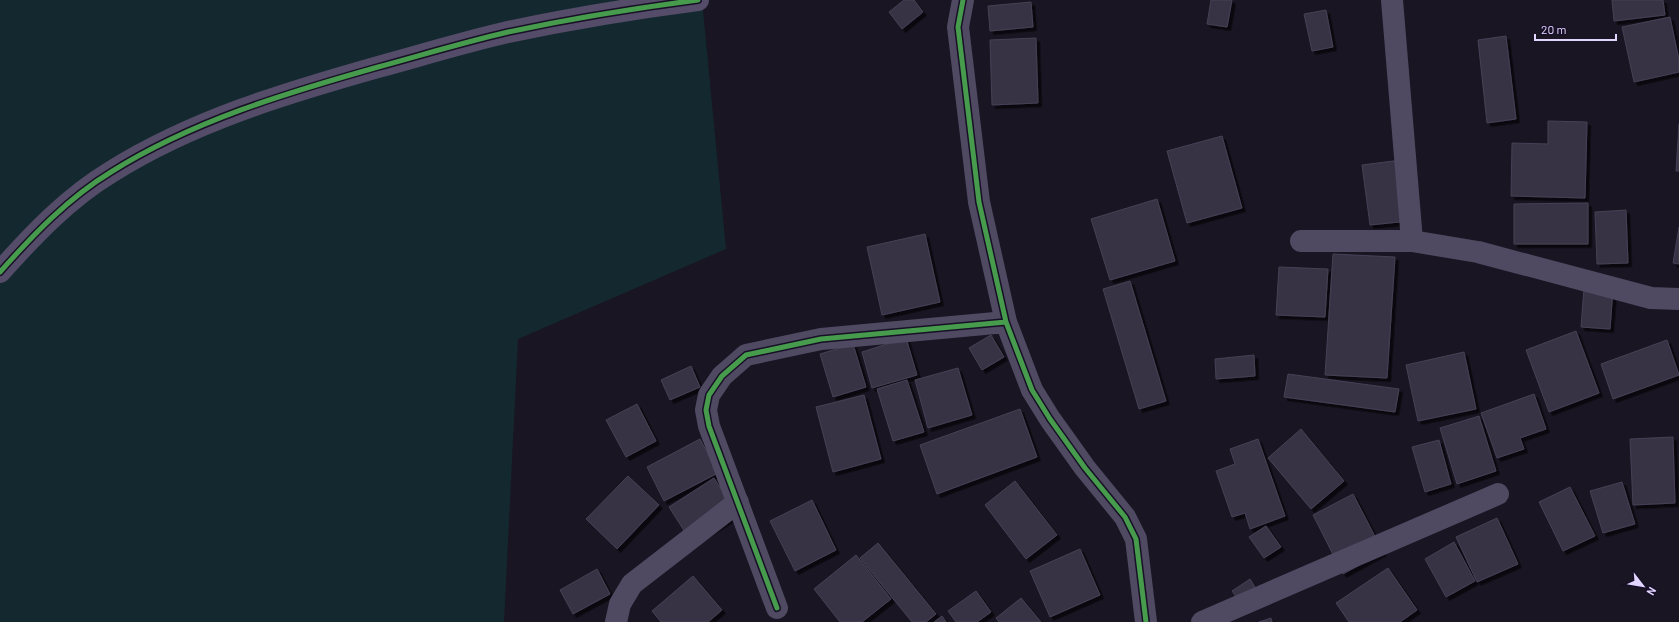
<svg xmlns="http://www.w3.org/2000/svg" width="1679" height="622" font-family="Barlow,sans-serif">
<style>
.green{fill:#14292f}
.building{fill:#393344;stroke:#474055;filter:url(#shadow)}
.lines{fill:none;stroke-linecap:round;stroke-linejoin:round}
.street{stroke:#4f4a62;stroke-width:22}
.secondary{stroke:#544c68;stroke-width:22}
.cycleway-casing{stroke:#181027;stroke-width:8}
.cycleway{stroke:#469c4c;stroke-width:5}
</style>
<defs>
<filter id="shadow"><feDropShadow dx="3.5" dy="3.5" stdDeviation="0" flood-color="#0009"/></filter>
</defs>
<rect width="100%" height="100%" fill="#191522"/>
<path class="green" d="M0 0H702L726 249 518 339 504 622H0Z"/>
<path class="building" d="M904 0H914L923 12 902 29 889 12Z
M1211 0H1232L1227 27 1207 24Z
M1612 0H1663L1665 15 1614 21Z
M1031 2 1033 27 990 31 988 6Z
M1326 10 1333 47 1312 51 1304 14Z
M1670 17 1679 60V72L1634 82 1622 27Z
M1506 36 1516 119 1487 123 1478 40Z
M1036 38 1038 103 992 105 990 40Z
M1548 121 1587 122 1585 198 1511 196 1512 143 1548 144Z
M1679 124V171H1676Z
M1222 136 1242 208 1187 223 1167 151Z
M1401 160 1409 221 1370 225 1362 165Z
M1157 199 1175 261 1110 280 1091 219Z
M1588 203V244H1514V204Z
M1626 210 1628 263 1597 264 1595 212Z
M1679 227V264L1673 263Z
M925 234 940 302 882 315 867 247Z
M1333 254 1395 257 1387 378 1325 375Z
M1279 267 1328 269 1325 317 1276 315Z
M1130 281 1166 401 1139 409 1103 289Z
M1584 288 1613 289 1610 329 1581 327Z
M1576 331 1599 393 1549 412 1526 350Z
M991 335 1004 357 982 370 969 348Z
M906 338 917 375 872 388 862 352Z
M1667 340 1679 375 1613 399 1601 364Z
M853 344 866 387 833 397 820 354Z
M1464 352 1476 409 1418 421 1406 365Z
M1254 355 1255 376 1216 379 1215 359Z
M691 366 700 387 670 400 661 380Z
M958 368 972 415 928 428 915 380Z
M1288 374 1399 389 1395 412 1284 397Z
M907 380 924 432 893 441 877 389Z
M1534 394 1546 429 1520 438 1524 449 1497 458 1481 413Z
M864 395 881 459 833 472 816 407Z
M637 404 656 441 626 457 606 420Z
M1020 409 1037 457 937 494 920 445Z
M1479 416 1496 471 1457 484 1440 428Z
M1301 429 1344 481 1311 509 1268 458Z
M1673 437 1675 503 1633 505 1630 439Z
M700 439 718 473 664 501 647 467Z
M1258 439 1285 516 1250 529 1245 513 1232 517 1216 471 1235 464 1230 449Z
M1439 440 1451 484 1425 492 1412 447Z
M628 476 659 505 617 549 586 519Z
M714 478 737 514 692 543 669 507Z
M1015 481 1057 535 1026 559 985 505Z
M1622 482 1635 524 1603 533 1590 491Z
M1570 487 1595 536 1563 551 1539 502Z
M1353 494 1383 552 1343 574 1313 515Z
M812 500 836 550 795 571 770 521Z
M1497 518 1518 564 1477 582 1456 537Z
M1266 526 1281 547 1264 558 1249 537Z
M1454 542 1475 581 1446 597 1425 559Z
M878 543 936 614 926 622H912L860 558Z
M1080 549 1100 595 1050 617 1030 571Z
M856 555 891 599 862 622H840L814 589Z
M1388 568 1417 610 1400 622H1349L1336 603Z
M597 569 610 594 573 614 560 590Z
M693 576 722 610 708 622H661L652 611Z
M1250 579 1261 596 1244 608 1232 591Z
M976 591 991 612 977 622H956L948 611Z
M1021 598 1041 622H999L996 618Z
M942 616 946 622H934Z
M1271 618 1272 622H1259Z"/>
<g class="lines">
<path class="street" d="M963 0 958 27 979 202 1006 322 1032 390 1050 419 1085 468 1125 517 1136 539 1146 622
M1392 0 1412 241
M1301 241H1412L1478 252 1651 298 1679 299
M777 608 709 426 706 410 709 395 722 376 746 355 821 339 1006 322
M616 622 620 604 632 584 738 502
M1202 622 1498 494"/>
<path class="secondary" d="M0 272C33 235 68 198 111 172 192 121 286 93 378 67 422 55 465 42 508 32 569 19 636 8 698 0"/>
<defs>
<path id="cycleway" d="M963 0 958 27 979 202 1006 322 1032 390 1050 419 1085 468 1125 517 1136 539 1146 622
M0 272C33 235 68 198 111 172 192 121 286 93 378 67 422 55 465 42 508 32 569 19 636 8 698 0
M777 608 709 426 706 410 709 395 722 376 746 355 821 339 1006 322"/>
</defs>
<use href="#cycleway" class="cycleway-casing"/>
<use href="#cycleway" class="cycleway"/>
</g>
<g transform="translate(1643 586) rotate(121)" stroke="#181027" stroke-width="3" paint-order="stroke">
<path d="M0-3L7 15L0 10L-7 15Z" fill="#e1d5ff"/>
<text y="-6" font-size="11" font-weight="bold" text-anchor="middle" fill="#e1d5ff">N</text>
</g>
<path d="M1535 34v6h81v-6" fill="none" stroke="#e1d5ff" stroke-width="2"/>
<text x="1541" y="34" font-size="12" fill="#e1d5ff" stroke="#181027" stroke-width="3" paint-order="stroke">20 m</text>
</svg>
